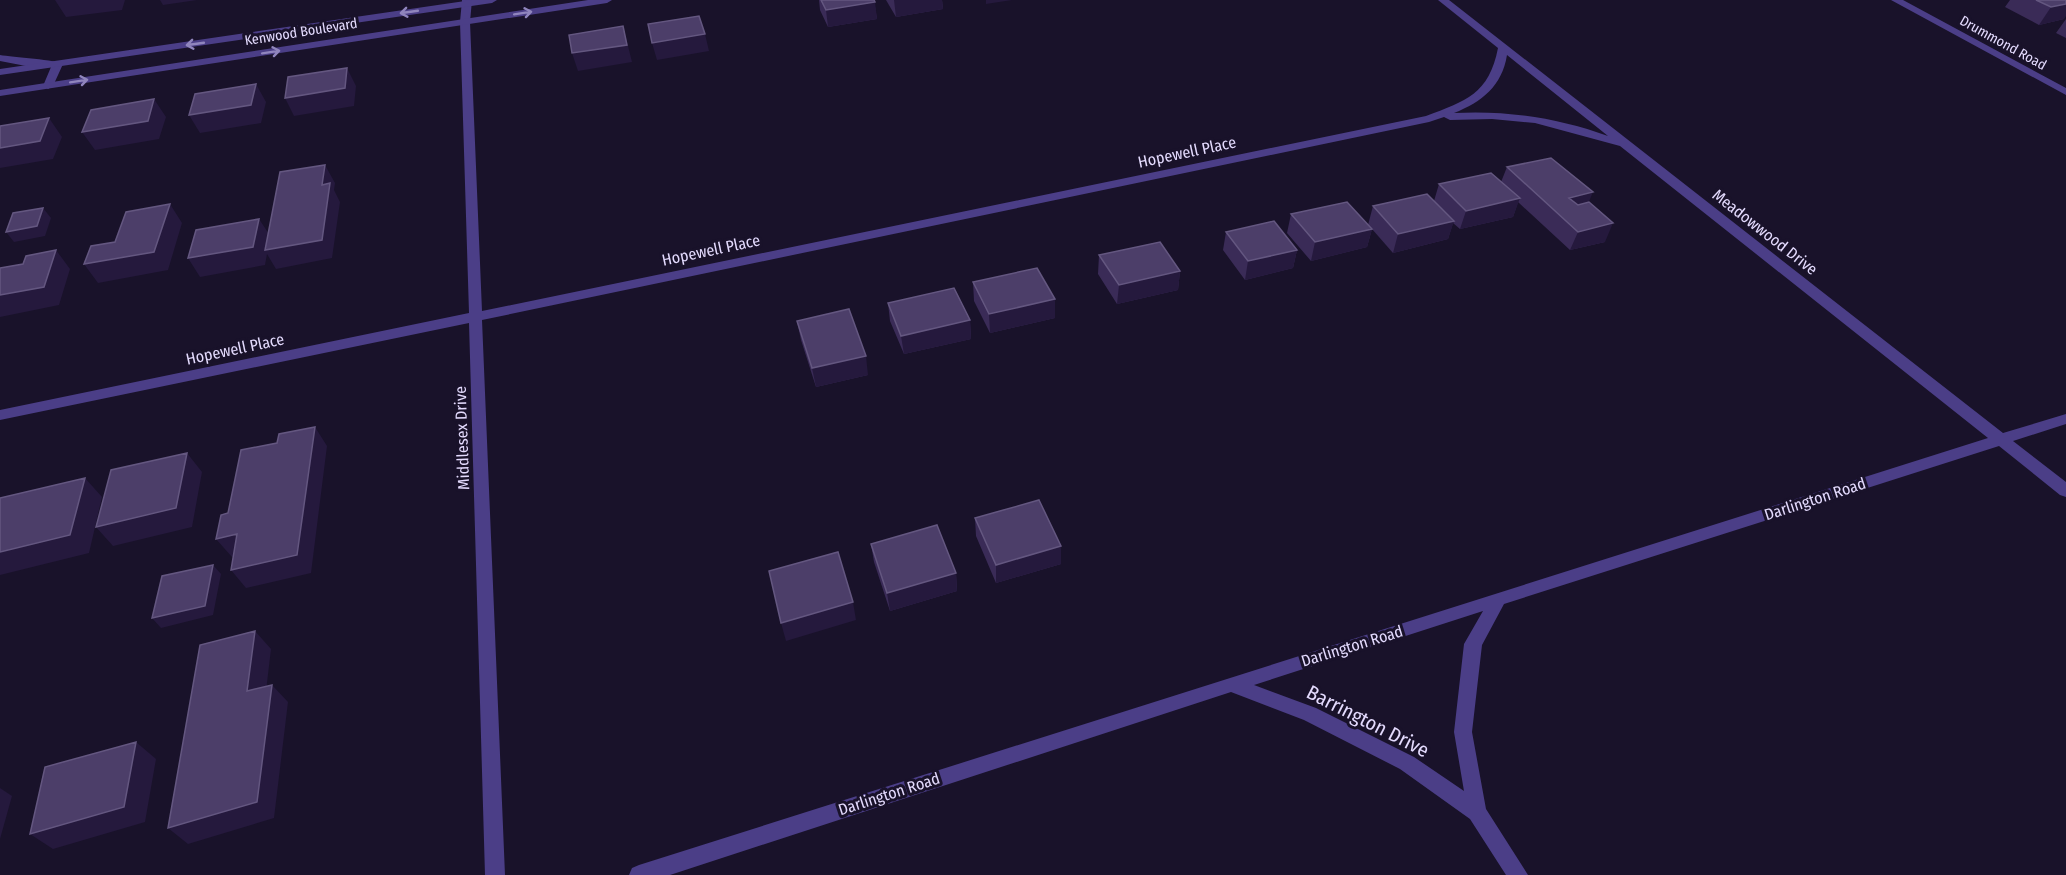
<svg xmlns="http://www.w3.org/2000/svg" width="2066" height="875" font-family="'Fira Sans Condensed',sans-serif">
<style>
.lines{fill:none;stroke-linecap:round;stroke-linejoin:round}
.minor{fill:#4b3e87;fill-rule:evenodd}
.tertiary{fill:#4b3e87;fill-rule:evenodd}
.wall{fill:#3a2b57}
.shaded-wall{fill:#25193d}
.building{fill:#4c3e69;stroke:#645780;stroke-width:1.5}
.oneway{stroke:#9085bd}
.labels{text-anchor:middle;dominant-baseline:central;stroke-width:6;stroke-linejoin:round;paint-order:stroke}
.far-street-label{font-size:14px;fill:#e4dbfe;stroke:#19122a}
.street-label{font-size:16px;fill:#e4dbfe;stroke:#19122a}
.near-street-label{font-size:20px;fill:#e4dbfe;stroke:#19122a}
</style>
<rect width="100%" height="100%" fill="#19122a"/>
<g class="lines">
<path class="minor" d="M462 0H472L470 22 482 311 1426 116C1466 101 1489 94 1498 48L1438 0H1449L2003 433 2066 414V424L2013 441 2066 482V497L2060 495 1999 446 1504 604 1482 645 1472 732 1486 809 1528 875H1506L1470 819 1400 769 1304 720 1231 692 670 875H629L632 868 639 865 1988 438 1620 146 1535 123 1492 119 1450 120 1444 117 1429 122 482 320 505 875H485L469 323 0 420V410L469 313 460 22ZM1507 55 1608 136C1558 118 1506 110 1454 113 1482 102 1502 86 1507 55ZM1483 611 1464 644 1454 732 1464 791 1414 757 1316 708 1254 685Z
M1891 0H1903L2066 88V95Z
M0 55C12 57 58 60 63 64L53 86 48 89 43 86 51 67 26 66 0 61Z"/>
<path class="tertiary" d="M472 0H497L492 3 0 75V69Z
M588 0H612L607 3 0 96V90Z"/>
</g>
<path class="wall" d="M819 0H874L877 19 828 27 820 10Z
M886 0H942L943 9 896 17Z
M2010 0H2066L2064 19 2039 25 2005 7Z
M2066 19V38L2056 33Z
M1507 167 1588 202 1605 242 1570 250 1518 202 1513 217 1460 229 1453 223 1448 239 1393 253 1372 229 1367 247 1311 261 1287 233 1291 214 1368 225 1373 206 1434 201 1439 184 1501 182Z
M1226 232 1297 250 1293 268 1245 280 1223 250Z
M1099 255 1180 271 1178 290 1117 304 1098 274Z
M973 282 1055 299V318L990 333 974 301Z
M888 303 970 320 971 339 904 354 890 321Z
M797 321 868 375 816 387 801 340Z
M975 518 1061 564 996 583 976 536Z
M871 544 956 573 957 591 890 611 874 562Z"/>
<path class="shaded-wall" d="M55 0H125L122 10 66 17Z
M160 0H197L163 5Z
M894 0H942L943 9 896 17Z
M986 0H1012L986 4Z
M875 2 877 19 828 27 826 10Z
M2066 4V16L2064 19 2039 25 2051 7Z
M623 26 632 62 578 71 572 53Z
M705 34 709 51 657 60 652 43Z
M347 68 356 86 354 106 294 116 285 98Z
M256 84 266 102 261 123 200 133 189 115Z
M154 99 166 117 159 139 95 150 82 132Z
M49 118 62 137 53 159 0 168V148Z
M325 165 335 183 334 190 340 202 332 258 276 269 267 254 265 265 200 277 188 258 259 219 271 237 322 185Z
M1593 192 1585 211 1569 198Z
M1520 198 1513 217 1460 229 1466 211Z
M170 204 182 223 168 270 98 283 84 264Z
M43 208 51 218 45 236 14 242 6 232Z
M1454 221 1448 239 1393 253 1398 234Z
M1613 223 1605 242 1570 250 1578 232Z
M1372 229 1367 247 1311 261 1315 242Z
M56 250 70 269 59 305 0 317V295Z
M1297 250 1293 268 1245 280 1248 261Z
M1180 271 1178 290 1117 304 1119 285Z
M1055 299V318L990 333 989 314Z
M970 320 971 339 904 354 901 336Z
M866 356 868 375 816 387 812 368Z
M315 427 327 446 311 573 246 588 231 570Z
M187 453 202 472 192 527 113 546 96 527Z
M85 478 102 497 89 553 0 575V552Z
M237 534 252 552 232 557 216 539Z
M1061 546V564L996 583V565Z
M213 565 221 574 213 615 161 628 152 618Z
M956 573 957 591 890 611 887 593Z
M853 602 856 620 786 641 781 623Z
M255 631 271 649 264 708 247 691Z
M272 685 288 702 274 818 188 844 168 828Z
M136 742 156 759 145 822 53 849 30 834Z
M0 788 12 796 0 839Z"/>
<path class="building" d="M821 0H874L875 2 826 10Z
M2036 0H2066V4L2051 7Z
M699 16 705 34 652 43 648 24Z
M623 26 627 45 572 53 569 35Z
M347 68 345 88 285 98 288 77Z
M256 84 251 105 189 115 195 94Z
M154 99 148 121 82 132 91 110Z
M49 118 40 141 0 148V126Z
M1551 158 1593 192 1569 198 1578 205 1589 202 1613 223 1578 232 1507 167Z
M325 165 322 185 330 183 322 240 265 250 280 172Z
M1491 173 1520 198 1466 211 1439 184Z
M1427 194 1454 221 1398 234 1373 206Z
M1347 202 1372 229 1315 242 1291 214Z
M170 204 154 252 84 264 91 246 115 242 126 212Z
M43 208 37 226 6 232 13 213Z
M259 219 253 247 188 258 196 230Z
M1274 221 1297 250 1248 261 1226 232Z
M1160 242 1180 271 1119 285 1099 255Z
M56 250 44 287 0 295V268L23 264 26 256Z
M1037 268 1055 299 989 314 973 282Z
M954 288 970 320 901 336 888 303Z
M849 309 866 356 812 368 797 321Z
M315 427 297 555 231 570 237 534 216 539 221 515 228 513 241 450 277 443 279 434Z
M187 453 176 508 96 527 111 470Z
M85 478 70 535 0 552V498Z
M1039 500 1061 546 996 565 975 518Z
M937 525 956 573 887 593 871 544Z
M838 552 853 602 781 623 769 571Z
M213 565 205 606 152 618 162 576Z
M255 631 247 691 272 685 257 802 168 828 200 645Z
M136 742 124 807 30 834 45 767Z"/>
<defs><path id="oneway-shaft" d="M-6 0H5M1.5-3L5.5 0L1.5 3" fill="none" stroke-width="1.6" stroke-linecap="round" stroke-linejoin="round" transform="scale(1.5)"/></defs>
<g class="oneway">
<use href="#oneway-shaft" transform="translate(409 12) rotate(172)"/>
<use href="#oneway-shaft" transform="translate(523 13) rotate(-9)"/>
<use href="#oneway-shaft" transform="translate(195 44) rotate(172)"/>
<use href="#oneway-shaft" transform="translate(271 52) rotate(-9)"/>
<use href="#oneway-shaft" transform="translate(79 81) rotate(-9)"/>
</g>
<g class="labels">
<g class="far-street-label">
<text transform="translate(301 32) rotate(-9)">Kenwood Boulevard</text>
<text transform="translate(2003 43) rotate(29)">Drummond Road</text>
</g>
<g class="street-label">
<text transform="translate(1187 152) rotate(-12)">Hopewell Place</text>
<text transform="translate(1765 232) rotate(38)">Meadowwood Drive</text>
<text transform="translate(711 250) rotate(-12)">Hopewell Place</text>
<text transform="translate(235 349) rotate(-12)">Hopewell Place</text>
<text transform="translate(462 438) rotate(-92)">Middlesex Drive</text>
<text transform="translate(1815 499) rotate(-18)">Darlington Road</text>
<text transform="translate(1352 646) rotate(-17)">Darlington Road</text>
<text transform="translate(889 794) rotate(-18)">Darlington Road</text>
</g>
<g class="near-street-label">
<text transform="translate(1368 721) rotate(27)">Barrington Drive</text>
</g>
</g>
</svg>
